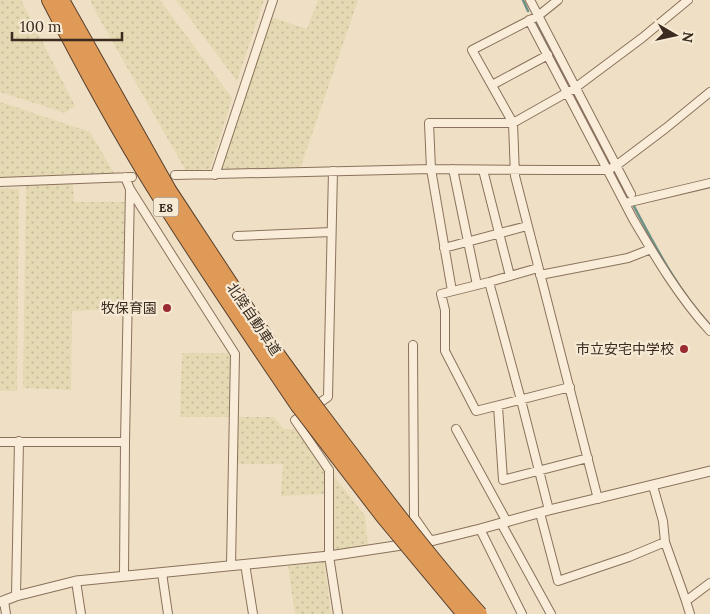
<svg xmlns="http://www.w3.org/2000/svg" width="710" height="614" font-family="Lora,'Noto Sans JP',serif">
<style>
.farmland{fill:url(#farmland-dots)}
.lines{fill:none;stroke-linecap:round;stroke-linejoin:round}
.stream{stroke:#6d9186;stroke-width:2.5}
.minor-casing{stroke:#8a715b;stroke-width:10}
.tertiary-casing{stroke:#8a715b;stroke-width:11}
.motorway-casing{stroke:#58402f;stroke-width:16}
.minor{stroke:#f9edd9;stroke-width:8}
.tertiary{stroke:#f9edd9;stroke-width:9}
.motorway{stroke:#de9a56;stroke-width:14}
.motorway-bridge-casing{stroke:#58402f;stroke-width:16;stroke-linecap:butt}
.motorway-bridge{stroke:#de9a56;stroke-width:14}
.poi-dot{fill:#9a2a32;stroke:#f6ead5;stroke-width:2}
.labels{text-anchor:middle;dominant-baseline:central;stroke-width:4.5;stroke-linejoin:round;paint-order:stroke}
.shield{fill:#f6ead5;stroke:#726456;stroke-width:1}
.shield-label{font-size:12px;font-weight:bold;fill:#3a2a1f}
.poi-label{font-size:14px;fill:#3a2a1f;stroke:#f6ead5;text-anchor:end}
.street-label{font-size:14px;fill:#3a2a1f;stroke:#f6ead5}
</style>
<defs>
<pattern id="farmland-dots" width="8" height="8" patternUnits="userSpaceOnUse" patternTransform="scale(1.25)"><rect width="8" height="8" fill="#e4d9b2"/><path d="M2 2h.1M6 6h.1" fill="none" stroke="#c4ba99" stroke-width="1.8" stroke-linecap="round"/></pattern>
</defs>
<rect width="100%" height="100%" fill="#efe0c5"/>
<path class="farmland" d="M0 0H21L75 106 65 113 0 92Z
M90 0H160L232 98 210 169 186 171 98 16Z
M176 0H264L237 81Z
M318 0H358L300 169 219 171 271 17 307 29Z
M0 102 90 132 115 175 0 179Z
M73 183 74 202H125L122 309 72 311 71 390 23 388 26 184Z
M0 188 19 189 17 391H0Z
M182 353H227L231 356 229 417H180Z
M237 417H274L284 429H297L325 471V494L281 496 283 464H236Z
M333 475 365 516 368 546 333 550Z
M324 562 331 614H295L288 566Z"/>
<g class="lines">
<path class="stream" d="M523 0 528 11
M536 24 570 88
M575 97 619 179
M628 195C652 240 675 287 710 325"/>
<defs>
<path id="minor" d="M530 0 631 194
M558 0 538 16 472 50 513 123 515 176 598 499
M529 20 633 219C656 258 679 297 710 331
M492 85 548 55
M453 169 477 285
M483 170 510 276
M333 171 328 397 295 420 329 470V556L338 614
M175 175 431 169 552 170H608L617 165 666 128 710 92
M215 175 273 0
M125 177 130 189 178 265 235 354 231 566
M0 182 132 177
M626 203 710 183
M237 236 331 232
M444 248 527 226
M538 268 489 282 441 294 445 310V351L476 411 570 387
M540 275 628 258 651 249
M489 282 521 400 549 510
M452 291 431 169 429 123H513L575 88 642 38 688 0
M413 345 414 517 430 540
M498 406 503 480 588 458
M456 429 507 522
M0 442H125
M653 486 663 521 665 542 686 601 690 614
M540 513 558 581 629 557 665 542
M501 523 551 614
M480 529 522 614
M245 564 253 614
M162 573 168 614
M124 576 125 442 130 189
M76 581 81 614
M16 596 19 441
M4 601 6 614
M686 601 710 583"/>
<path id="tertiary" d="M0 602 16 596 76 581 329 556 435 540 480 529 549 510 710 471"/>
<path id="motorway" d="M49 0C82 64 116 127 154 188 200 262 249 334 298 406
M62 0 169 190 273 348 310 399"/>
</defs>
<use href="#minor" class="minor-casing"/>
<use href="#tertiary" class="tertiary-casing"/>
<use href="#motorway" class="motorway-casing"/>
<use href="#minor" class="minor"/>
<use href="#tertiary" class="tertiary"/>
<use href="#motorway" class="motorway"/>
<defs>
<path id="motorway-bridge" d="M310 399C365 472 420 546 480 614
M298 406 384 518 464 614"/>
</defs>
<use href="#motorway-bridge" class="motorway-bridge-casing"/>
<use href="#motorway-bridge" class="motorway-bridge"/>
</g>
<g class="poi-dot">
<circle cx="167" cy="308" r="5"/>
<circle cx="684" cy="349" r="5"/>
</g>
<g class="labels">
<rect class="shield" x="153.5" y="197.5" width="25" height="19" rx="4"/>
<g class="shield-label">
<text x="166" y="207">E8</text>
</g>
<g class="poi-label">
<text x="157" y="308">牧保育園</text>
<text x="674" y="349">市立安宅中学校</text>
</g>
<g class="street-label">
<text transform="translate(254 319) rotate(56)">北陸自動車道</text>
</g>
</g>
<g transform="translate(675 35) rotate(99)" stroke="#f6ead5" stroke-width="4" paint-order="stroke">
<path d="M0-4L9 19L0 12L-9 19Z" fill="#3a2a1f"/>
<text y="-8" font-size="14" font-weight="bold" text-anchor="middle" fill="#3a2a1f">N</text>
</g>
<path d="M12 32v8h110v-8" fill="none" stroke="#3a2a1f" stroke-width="2.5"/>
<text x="20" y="32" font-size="15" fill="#3a2a1f" stroke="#f6ead5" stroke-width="4" paint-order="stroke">100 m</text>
</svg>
